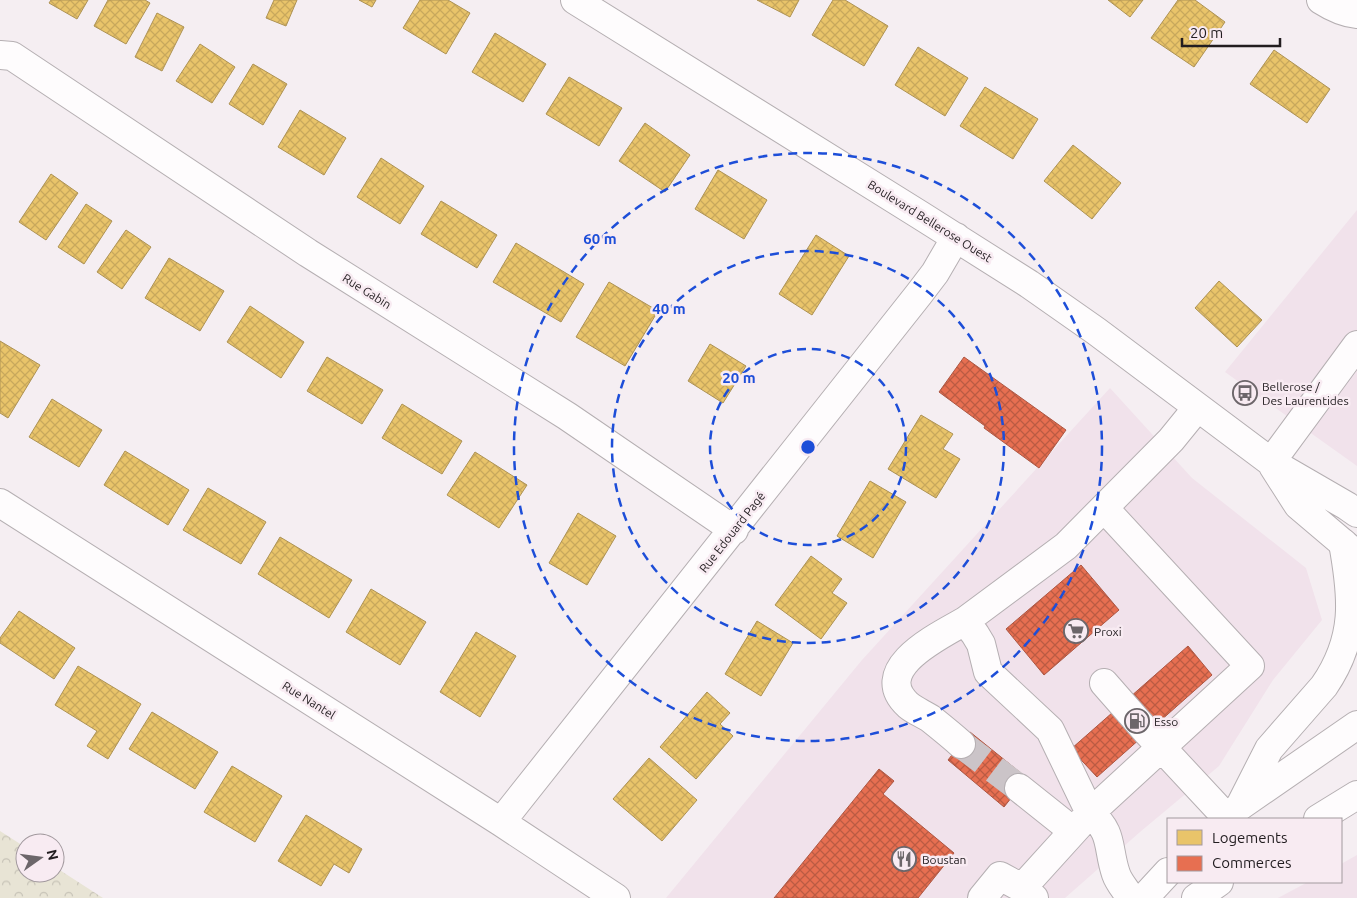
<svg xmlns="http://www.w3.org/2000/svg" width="1357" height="898" font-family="Ubuntu,sans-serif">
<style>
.built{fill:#f1e2eb}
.forest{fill:url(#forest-crowns)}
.homes{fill:url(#homes-cross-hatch);stroke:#ad9254}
.shops{fill:url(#shops-cross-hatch);stroke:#ac5642}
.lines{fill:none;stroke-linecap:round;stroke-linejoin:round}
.minor-tunnel{stroke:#cbc4c8;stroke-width:28;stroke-dasharray:28 14;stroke-linecap:butt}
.minor-casing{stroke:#b5afb2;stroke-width:30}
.major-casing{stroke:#b5afb2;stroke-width:30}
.minor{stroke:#fefcfd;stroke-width:28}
.major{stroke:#fefcfd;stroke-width:28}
.ring{fill:none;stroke:#1d4ed8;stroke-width:2.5;stroke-dasharray:9 6}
.labels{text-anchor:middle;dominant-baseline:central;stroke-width:5;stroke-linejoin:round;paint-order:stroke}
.street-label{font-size:12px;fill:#221d20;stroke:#f8ebf2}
.poi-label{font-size:12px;fill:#221d20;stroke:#f8ebf2;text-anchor:start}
.centre{fill:#1d4ed8;stroke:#f8ebf2;stroke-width:2.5}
.ring-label{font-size:15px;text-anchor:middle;font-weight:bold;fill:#1d4ed8;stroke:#f8ebf2;stroke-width:5;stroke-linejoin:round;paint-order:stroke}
</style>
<defs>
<pattern id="forest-crowns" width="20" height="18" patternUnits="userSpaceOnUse" patternTransform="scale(1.25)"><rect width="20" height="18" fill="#e8e4d5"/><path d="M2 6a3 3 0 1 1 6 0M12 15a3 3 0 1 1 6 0" fill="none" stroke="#c7c3b7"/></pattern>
<pattern id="homes-cross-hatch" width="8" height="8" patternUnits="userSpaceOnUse" patternTransform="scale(1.25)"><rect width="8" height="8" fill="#e9c46a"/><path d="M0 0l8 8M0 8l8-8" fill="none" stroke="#c8a85c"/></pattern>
<pattern id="shops-cross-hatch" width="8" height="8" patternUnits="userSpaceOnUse" patternTransform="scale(1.25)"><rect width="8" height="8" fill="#e76f51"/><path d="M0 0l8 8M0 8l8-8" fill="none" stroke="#bb5b43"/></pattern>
</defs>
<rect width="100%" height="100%" fill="#f5eef2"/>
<path class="built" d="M1357 210V466L1225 372Z
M1110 388 1192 478 1306 568 1322 620 1273 680 1219 766 1140 832 1065 898H666L862 660Z
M1357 855V898H1278L1308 882H1341V864Z"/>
<path class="forest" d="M0 831 25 847V873H55V867L103 898H0Z"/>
<path class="homes" d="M51 0H88L77 19 49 3Z
M108 0H145L150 3 126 44 94 26Z
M274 0H297L286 26 266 18Z
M359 0H376L372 7Z
M420 0H448L470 13 446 54 403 28Z
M757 0H799L790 17Z
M833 0H845L888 26 864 66 812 35Z
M1108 0H1143L1130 17Z
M1178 0H1195L1225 22 1194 67 1151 38Z
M157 13 184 27 162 71 135 57Z
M495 33 546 64 523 102 472 72Z
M200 44 235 67 212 103 176 81Z
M918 47 968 78 945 116 895 85Z
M1274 50 1330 89 1307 123 1250 84Z
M253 64 287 84 263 125 229 104Z
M569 77 622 108 599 146 546 114Z
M985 87 1038 119 1013 159 960 126Z
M300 110 346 138 324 175 278 147Z
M645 123 690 155 665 192 619 161Z
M1073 145 1121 183 1092 219 1044 181Z
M381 158 424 186 400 224 357 197Z
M718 170 767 200 744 239 695 209Z
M51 174 78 193 46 240 19 222Z
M441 201 497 235 477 268 421 234Z
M86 204 112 221 84 264 58 247Z
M126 230 151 247 122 289 97 272Z
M816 235 849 256 812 315 779 294Z
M516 243 584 284 561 322 493 282Z
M169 258 224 291 200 331 145 298Z
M1219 281 1262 320 1237 347 1195 308Z
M609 282 658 311 625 366 576 337Z
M250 306 304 342 281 378 227 342Z
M0 341 40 365 8 418 0 413Z
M710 344 746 366 723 403 688 381Z
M327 357 383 390 362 424 307 391Z
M52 399 102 430 79 467 29 437Z
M402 404 462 441 442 474 382 438Z
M921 415 953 434 943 449 960 459 936 498 888 469Z
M125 451 189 490 168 525 104 485Z
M475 452 527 485 499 528 447 495Z
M870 481 906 502 873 558 837 536Z
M208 488 266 522 241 564 183 530Z
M578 513 616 536 587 585 549 563Z
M280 537 352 580 329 618 258 574Z
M811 556 842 579 832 593 847 603 821 639 775 605Z
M371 589 426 622 400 665 346 632Z
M19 611 75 648 54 679 0 643V638Z
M757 621 793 643 761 696 725 674Z
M476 632 516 656 480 717 440 692Z
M78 666 141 704 108 759 87 746 97 731 55 705Z
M707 692 730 713 720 724 733 736 696 779 660 747Z
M152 712 218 752 195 789 129 749Z
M649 758 697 800 662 841 613 799Z
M232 766 282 796 255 842 204 812Z
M306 815 362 849 349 873 334 864 321 886 278 861Z"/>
<path class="shops" d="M964 357 1066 430 1039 468 984 428 985 426 939 392Z
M1081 565 1119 610 1044 675 1006 629Z
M1188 646 1212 675 1097 777 1071 749Z
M970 732 1027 778 1004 807 948 760Z
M879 769 894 781 883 794 954 853 918 898H774Z"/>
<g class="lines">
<path class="minor-tunnel" d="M961 744 1019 788"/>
<defs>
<path id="minor" d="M575 0 920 215 1029 284 1096 331 1271 462 1347 506 1357 513
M1321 0C1332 7 1344 13 1357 14
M0 55 12 56 308 253 567 416 734 530
M1271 462 1357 345
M1273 466 1298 505 1357 555
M0 503 501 822 616 898
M1104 683 1147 732 1228 819
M961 744C951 735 941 727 931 719 924 714 915 711 908 705 869 669 939 636 965 621
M1019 788 1073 831
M501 822 919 294 935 273 956 237
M1022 888 1090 813 1250 666 1104 508
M982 898 1000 876 1022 888 1034 898
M1131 898C1126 890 1119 883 1116 874 1107 848 1114 833 1090 813L1050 730 988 672 981 644 975 634 965 621 1066 546 1171 440 1197 408"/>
<path id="major" d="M1240 806 1269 749 1324 686C1357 638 1353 598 1343 543
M1225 819 1240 806 1357 725
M1318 819 1357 795
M1144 898 1168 872
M1196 898 1219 882"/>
</defs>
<use href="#minor" class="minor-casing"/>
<use href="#major" class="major-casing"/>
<use href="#minor" class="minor"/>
<use href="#major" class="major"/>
</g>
<g class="ring">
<circle cx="808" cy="447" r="98"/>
<circle cx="808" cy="447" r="196"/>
<circle cx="808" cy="447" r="294"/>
</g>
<defs>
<symbol id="bus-ring" viewBox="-11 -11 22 22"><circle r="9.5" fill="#f8ebf2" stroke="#6c666a" stroke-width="1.5"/><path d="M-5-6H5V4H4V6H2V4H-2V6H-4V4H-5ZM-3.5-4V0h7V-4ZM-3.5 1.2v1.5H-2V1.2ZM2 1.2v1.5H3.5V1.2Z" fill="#6c666a"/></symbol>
<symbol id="supermarket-ring" viewBox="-11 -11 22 22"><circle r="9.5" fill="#f8ebf2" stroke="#6c666a" stroke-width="1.5"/><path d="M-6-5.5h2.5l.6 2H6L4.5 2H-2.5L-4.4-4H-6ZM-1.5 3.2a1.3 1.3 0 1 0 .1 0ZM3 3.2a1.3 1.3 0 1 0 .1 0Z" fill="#6c666a"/></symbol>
<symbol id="fuel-ring" viewBox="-11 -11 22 22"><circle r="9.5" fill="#f8ebf2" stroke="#6c666a" stroke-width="1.5"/><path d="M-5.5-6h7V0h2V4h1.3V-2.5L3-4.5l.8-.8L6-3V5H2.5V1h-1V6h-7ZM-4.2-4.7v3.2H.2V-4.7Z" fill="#6c666a"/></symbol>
<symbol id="restaurant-ring" viewBox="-11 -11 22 22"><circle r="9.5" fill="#f8ebf2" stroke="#6c666a" stroke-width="1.5"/><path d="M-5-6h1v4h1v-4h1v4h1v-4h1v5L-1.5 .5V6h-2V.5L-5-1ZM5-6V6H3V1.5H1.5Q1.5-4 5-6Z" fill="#6c666a"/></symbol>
</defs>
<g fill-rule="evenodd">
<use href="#bus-ring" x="1231" y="379" width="28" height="28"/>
<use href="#supermarket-ring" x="1062" y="617" width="28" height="28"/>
<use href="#fuel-ring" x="1123" y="707" width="28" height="28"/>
<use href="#restaurant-ring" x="890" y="845" width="28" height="28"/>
</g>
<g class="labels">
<g class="street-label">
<text transform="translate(930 221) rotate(32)">Boulevard Bellerose Ouest</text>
<text transform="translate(367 291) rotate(32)">Rue Gabin</text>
<text transform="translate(732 532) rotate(-52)">Rue Edouard Pagé</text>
<text transform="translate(309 700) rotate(32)">Rue Nantel</text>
</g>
<g class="poi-label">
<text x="1262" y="386">Bellerose /<tspan x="1262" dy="14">Des Laurentides</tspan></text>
<text x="1094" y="631">Proxi</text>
<text x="1154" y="721">Esso</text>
<text x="922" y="859">Boustan</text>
</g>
</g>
<circle cx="808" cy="447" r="8" class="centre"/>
<g class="ring-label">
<text x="600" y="244">60 m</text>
<text x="669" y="314">40 m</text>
<text x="739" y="383">20 m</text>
</g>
<rect x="1167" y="818" width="175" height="65" fill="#f8ebf2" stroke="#a2999e"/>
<rect x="1177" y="830" width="25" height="15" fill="#e9c46a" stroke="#a2999e"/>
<text x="1212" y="843" font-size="15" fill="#221d20">Logements</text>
<rect x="1177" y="856" width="25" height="15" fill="#e76f51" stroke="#a2999e"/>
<text x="1212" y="868" font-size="15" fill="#221d20">Commerces</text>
<g transform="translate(40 858) rotate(76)"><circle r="24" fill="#f8ebf2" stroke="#a2999e"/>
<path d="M0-4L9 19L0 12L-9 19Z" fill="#6c666a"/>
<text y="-8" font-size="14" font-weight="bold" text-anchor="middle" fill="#221d20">N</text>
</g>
<path d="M1182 38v8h98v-8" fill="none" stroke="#221d20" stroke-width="2.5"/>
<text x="1190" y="38" font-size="15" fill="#221d20" stroke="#f8ebf2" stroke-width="4" paint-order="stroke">20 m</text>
</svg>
